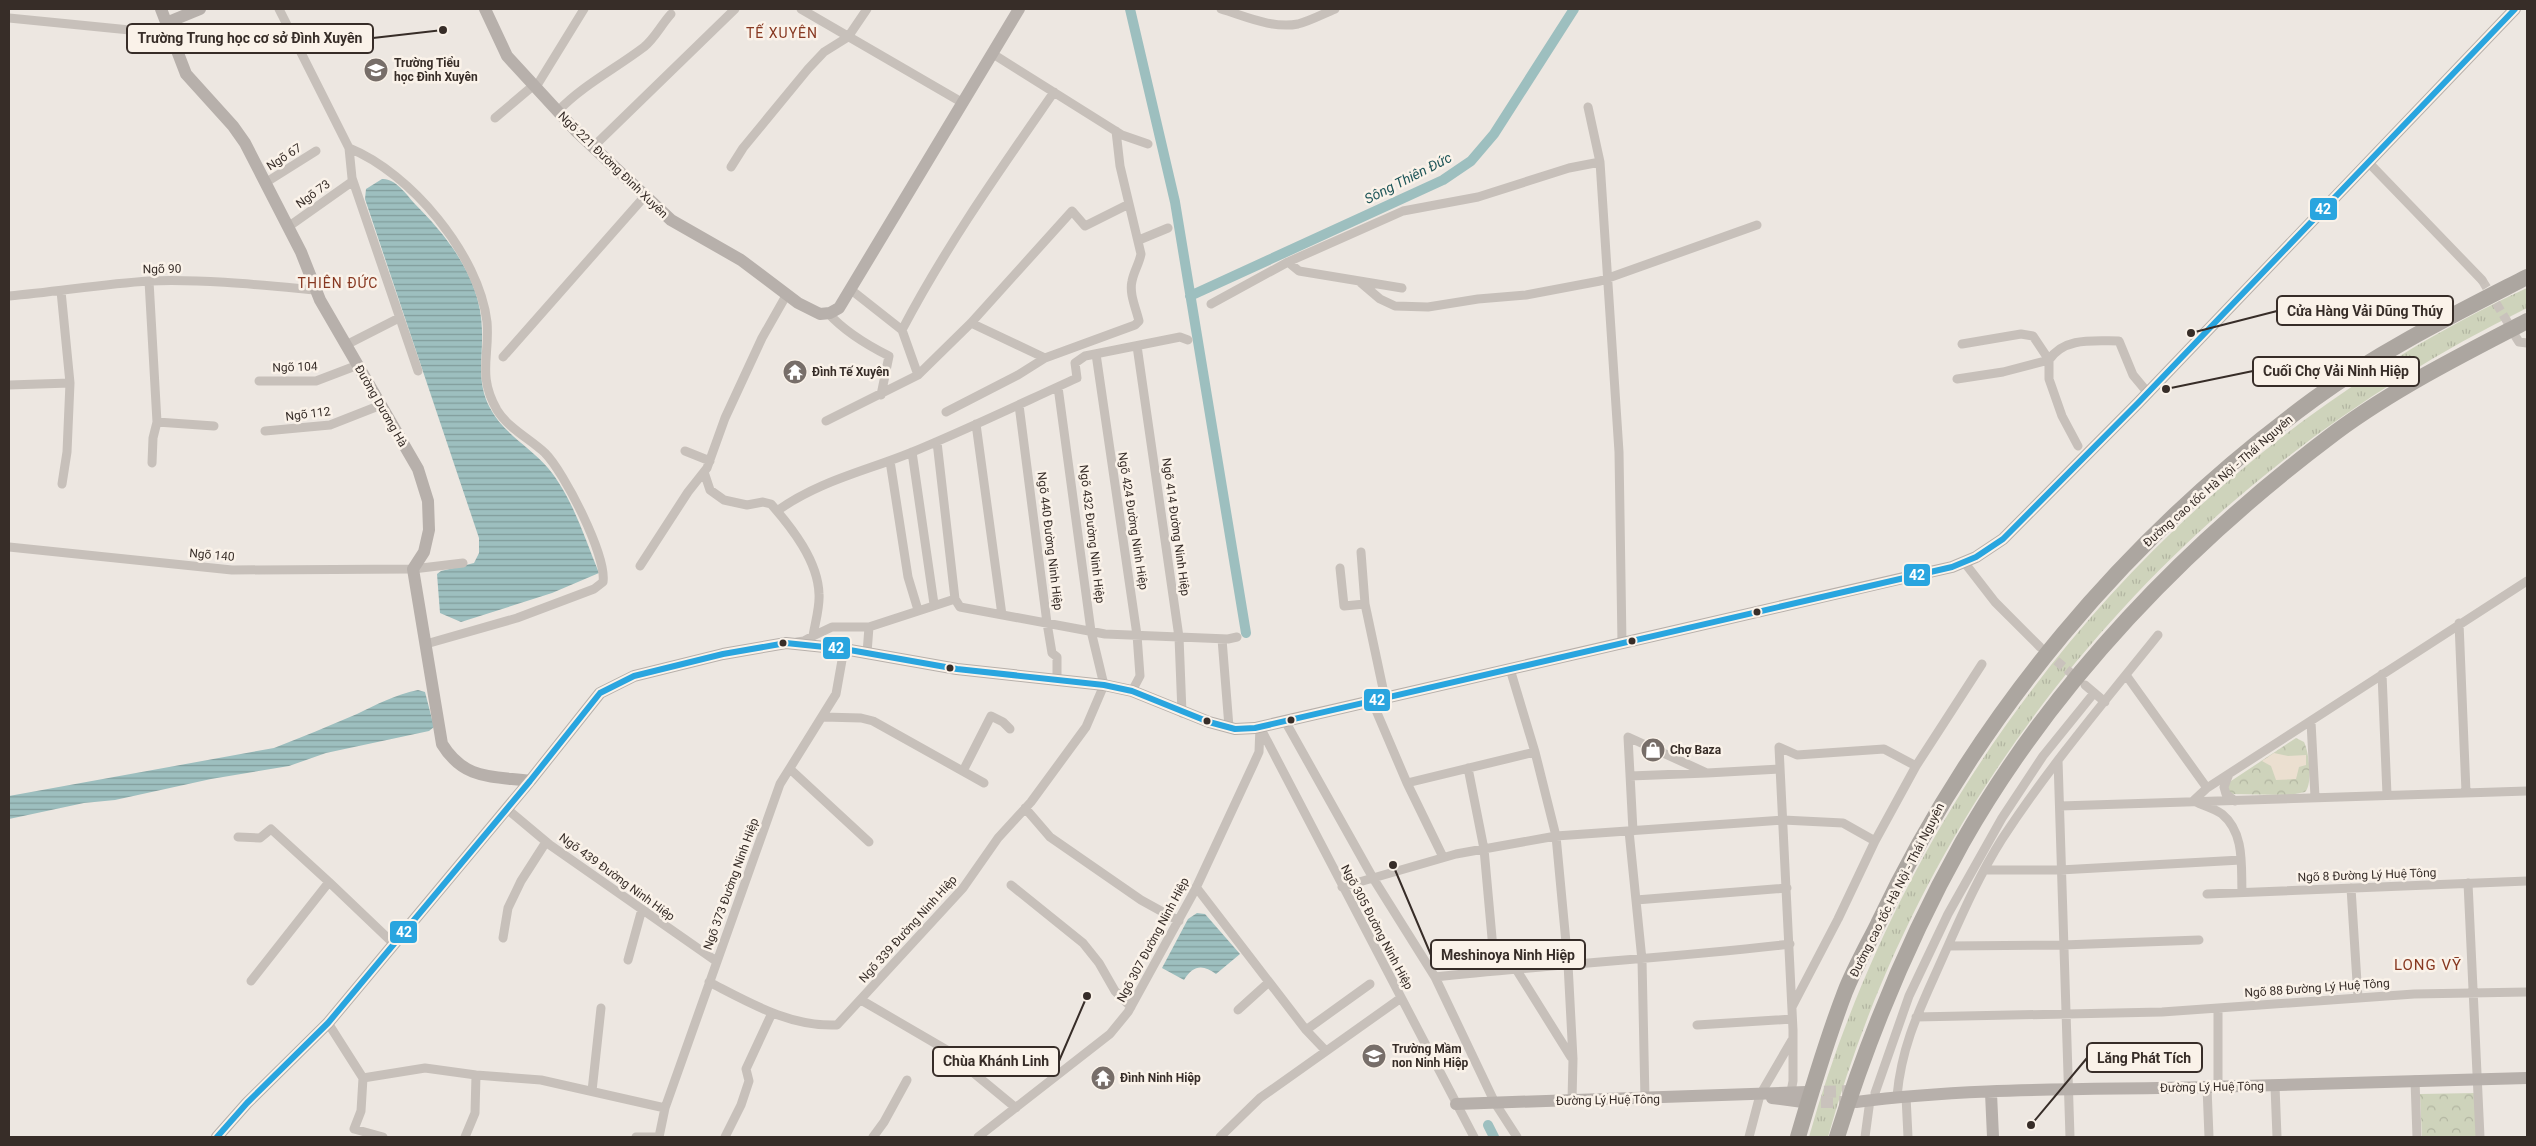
<svg xmlns="http://www.w3.org/2000/svg" width="2536" height="1146" font-family="Roboto,sans-serif">
<style>
.grass{fill:url(#grass-tufts)}
.forest{fill:url(#forest-crowns)}
.plaza{fill:#ebdfd0}
.water{fill:url(#water-rules)}
.lines{fill:none;stroke-linecap:round;stroke-linejoin:round}
.canal{stroke:#9dbfbf;stroke-width:10}
.street-tunnel{stroke:#c9c2bc;stroke-width:9;stroke-dasharray:9 4.5;stroke-linecap:butt}
.secondary-tunnel{stroke:#c9c2bc;stroke-width:12;stroke-dasharray:12 6;stroke-linecap:butt}
.street{stroke:#c7c0ba;stroke-width:9}
.secondary{stroke:#b7b0ab;stroke-width:12}
.highway{stroke:#aca6a0;stroke-width:16}
.bus-1-casing{stroke:#faf2e9;stroke-width:10}
.bus-1{stroke:#29a5df;stroke-width:6}
.bus-dot{fill:#372d28;stroke:#faf2e9;stroke-width:2}
.labels{text-anchor:middle;dominant-baseline:central;stroke-width:5;stroke-linejoin:round;paint-order:stroke}
.poi-label{font-size:12px;font-weight:bold;fill:#372d28;stroke:#faf2e9;text-anchor:start}
.street-label{font-size:12px;fill:#372d28;stroke:#faf2e9}
.neighbourhood-label{font-size:14px;letter-spacing:1px;fill:#873821;stroke:#faf2e9}
.water-label{font-size:14px;font-style:italic;fill:#1e5659;stroke:#faf2e9}
.quarter-label{font-size:15px;letter-spacing:1px;fill:#873821;stroke:#faf2e9}
.leader{fill:none;stroke:#372d28;stroke-width:2}
.callout-dot{fill:#372d28;stroke:#faf2e9;stroke-width:2}
.callout{fill:#faf2e9;stroke:#372d28;stroke-width:2}
.callout-label{font-size:14px;text-anchor:middle;font-weight:bold;fill:#372d28}
.line-badge{stroke:#faf2e9;stroke-width:2}
.badge-label{font-size:14px;text-anchor:middle;font-weight:bold;fill:#fff}
</style>
<defs>
<pattern id="grass-tufts" width="24" height="20" patternUnits="userSpaceOnUse" patternTransform="scale(1.25)"><rect width="24" height="20" fill="#ced3bb"/><path d="M3 7l-1-3M5 7V3M7 7l1-3M15 17l-1-3M17 17v-4M19 17l1-3" fill="none" stroke="#b2b5a1"/></pattern>
<pattern id="forest-crowns" width="20" height="18" patternUnits="userSpaceOnUse" patternTransform="scale(1.25)"><rect width="20" height="18" fill="#ced3bb"/><path d="M2 6a3 3 0 1 1 6 0M12 15a3 3 0 1 1 6 0" fill="none" stroke="#b2b5a1"/></pattern>
<pattern id="water-rules" width="6" height="5" patternUnits="userSpaceOnUse" patternTransform="scale(1.25)"><rect width="6" height="5" fill="#9dbfbf"/><path d="M0 2.5h6" fill="none" stroke="#819c9b"/></pattern>
</defs>
<rect width="100%" height="100%" fill="#ede7e1"/>
<path class="grass" d="M2527 288V308C2187 474 1930 771 1828 1137H1809C1912 768 2179 449 2527 288Z"/>
<path class="forest" d="M2296 738 2304 742C2309 752 2313 784 2305 792L2290 795 2230 794 2227 787 2231 781Z
M2476 1093 2477 1137H2422L2420 1094Z"/>
<path class="plaza" d="M2274 753 2288 756 2306 755V765L2299 767 2296 779 2276 780 2271 766 2262 761Z"/>
<path class="water" d="M382 179C395 178 406 194 414 203 449 238 481 279 482 330 483 358 476 382 490 408 503 433 530 447 548 468 573 498 584 537 599 573L552 593 461 622 440 613 437 574 441 571 474 563 479 553V538L365 199 366 189Z
M418 690 425 692 434 727 429 731 326 753 289 766 211 779 115 800 84 803 9 819V796L274 748C302 737 329 726 357 714 378 704 394 695 418 690Z
M1197 913 1205 914 1240 954 1216 974C1203 964 1193 965 1184 980L1162 968 1188 919Z"/>
<g class="lines">
<path class="canal" d="M1130 9 1175 202 1246 633
M1190 296 1443 180 1471 161 1494 134 1574 9
M1488 1125 1494 1137"/>
<path class="street-tunnel" d="M2482 280 2513 331
M2046 652 2078 679"/>
<path class="secondary-tunnel" d="M1806 1092 1858 1091
M1803 1102H1855"/>
<path class="street" d="M279 9 349 148C411 173 479 255 487 322 490 356 477 375 497 410 508 428 530 439 545 453 564 472 607 556 603 582L594 589 517 618 426 644
M801 9 963 103
M1221 9C1245 16 1272 29 1298 24 1310 21 1323 14 1335 9
M9 18 170 34
M993 54 1122 135 1148 144
M536 87 584 9
M1588 107 1600 162 1619 452 1622 643
M558 111C583 85 615 69 644 47 655 38 661 25 671 14
M495 118 534 85
M593 147 735 9
M349 148 352 178 418 371
M2369 163 2482 280
M731 167 743 148 808 69 824 52 848 37 867 9
M265 183 316 151
M288 227 353 181
M1139 240 1168 228
M1288 262 1299 271 1402 288
M149 281 157 422 153 438 152 463
M1360 282 1380 299 1395 306 1428 307 1478 299 1526 295 1600 281 1757 225
M850 289 902 330 918 375
M61 291 70 383 67 452 62 484
M9 296C56 292 102 284 149 281 205 279 261 285 316 290
M1211 304 1288 262 1403 211 1478 197 1569 168 1600 162
M828 313C845 332 867 345 889 356L881 395
M971 323 1045 358
M902 330C946 246 1000 170 1054 92
M2514 334 2519 342 2527 343
M1962 344 2021 334 2033 336 2049 360V379L2062 416 2078 446
M346 345 399 318
M1137 346 1179 637 1182 713
M1096 354 1137 635 1140 676 1132 691
M503 357 645 196
M1957 379 2003 372 2049 360C2064 337 2093 341 2119 341L2133 375 2148 393
M259 381H316L358 365
M9 385 70 383
M1019 405 1047 623 1052 653 1057 657V679
M946 412 1018 375 1045 358 1135 325 1139 321C1136 308 1129 294 1132 281 1134 271 1139 264 1141 254L1120 166 1116 131
M826 421 918 375 971 323 1072 211 1085 226 1129 204
M157 422 214 426
M976 424 1002 615
M265 431 330 425 381 405
M937 442 955 599
M685 451 710 461
M912 452 934 604
M890 461 908 577 918 610
M704 472 710 490 724 500 747 505 763 502 771 504C792 528 818 561 819 594 820 607 815 623 813 636L804 641 797 642
M777 511C819 481 863 472 910 453 966 430 1022 403 1077 378L1075 363 1085 356 1180 337 1188 340
M9 547 232 570 413 569 463 563
M1361 552 1365 604
M1964 562 1995 602 2040 647
M640 566 688 492 707 468 725 418 762 338 787 294
M1340 568 1344 606 1365 604 1385 698
M2459 623 2466 792
M813 636 832 627H869
M1222 639 1229 727
M867 653 869 627 955 599 960 607 1105 634 1228 639 1237 637
M1510 669 1535 752 1556 836 1568 964 1573 1059 1572 1100
M2382 674 2387 795
M2126 675 2207 788 2193 801C2202 805 2214 808 2222 814 2245 833 2241 866 2242 892
M2085 685 2105 702
M1372 701 1407 783 1443 857
M823 717 861 718 873 721 984 783
M1285 721 1373 878 1435 977 1495 1103 1517 1137
M2311 722 2315 797
M1262 731 1474 1137
M2058 760 2070 1137
M1468 768 1484 849 1495 971
M790 769 869 842
M963 771 991 716 1003 722 1010 729
M1707 773 1780 769
M2229 774 2224 787 2226 794 2235 801
M1630 776 1707 773 1628 737 1633 831
M1407 783 1535 752
M2207 788 2527 581
M2060 806 2527 791
M1025 808 1050 837 1141 900 1179 921
M507 809 550 845 716 961
M1629 831 1642 960 1645 1099
M238 837 260 838 271 829 329 882
M1985 870H2060L2241 860
M2468 883 2480 1137
M1011 885 1083 943 1099 963 1115 991 1131 1007
M1196 887 1306 1030
M1342 887 1456 854 1556 836 1783 820 1843 823 1875 841
M2351 888 2358 998
M2207 894 2527 881
M1636 900 1787 888
M503 938 508 908 521 881 546 842
M1948 946 2063 945 2199 940
M628 960 642 909
M1516 969 1571 1057
M1435 977C1554 964 1672 958 1790 944
M251 981 329 882 394 944
M709 982C750 1003 790 1027 837 1025L963 888 998 838 1031 802 1086 727 1104 685 1091 631 1058 387
M861 1000 957 1056 964 1065 1016 1108
M1792 1007 1838 919 1875 841 1916 766 1982 664
M1238 1010 1269 982
M1916 1017 2162 1012 2218 1008
M328 1023 363 1078 361 1111 354 1129 383 1137
M1697 1025 1792 1019
M1326 1051 1306 1030 1370 984
M363 1078 425 1068 476 1075 541 1080 665 1108
M2415 1080 2417 1137
M2275 1086 2277 1137
M2207 1087 2209 1137
M2218 1087V1008L2414 994 2527 992
M592 1091 601 1008
M1875 1093 1909 996 1948 914 2002 818 2043 756 2094 693
M1897 1096C1902 1042 1921 1007 1943 957 1961 917 1978 877 2002 839 2049 767 2105 701 2158 635
M1906 1096 1908 1137
M1790 1097 1793 1081V1030L1779 747 1797 755 1884 749 1916 766
M465 1137 475 1113 476 1075
M636 1137H656
M659 1137 665 1108 780 784 836 694 844 649
M725 1137 741 1105 749 1081 746 1069 772 1013
M873 1137 884 1122 907 1080
M978 1137 1110 1034 1128 1012 1195 890 1254 763 1259 752 1260 727
M1220 1137 1260 1098 1401 998
M1749 1137 1760 1095 1792 1040
M1865 1137 1870 1100"/>
<path class="secondary" d="M161 9 186 74 233 126 245 143 301 252 320 300 418 469 428 501 429 530 424 552 413 569 442 744C464 780 491 776 530 781
M485 9 507 56 575 130 671 220 741 260 798 303 820 314 830 313 839 308 1019 9
M166 23 200 9
M1991 1093 1993 1137
M1772 1098 1803 1102
M1856 1102C1972 1087 2090 1090 2206 1087 2313 1085 2420 1080 2527 1078
M1456 1104 1806 1092
M217 1137 247 1103 328 1023 530 781 600 693 634 676 723 654 786 643 844 649 957 669 1104 685 1132 691 1209 722 1235 729 1255 728 1912 576 1952 567 1976 557 2003 539 2138 403 2515 9"/>
<path class="highway" d="M1798 1137C1812 1089 1827 1039 1845 992 1854 969 1867 946 1878 924 1977 714 2127 536 2314 399 2380 351 2455 314 2527 277
M1837 1137C1869 1035 1910 936 1962 843 2054 681 2188 543 2336 432 2394 389 2463 354 2527 321"/>
<defs>
<path id="bus-1" d="M217 1137 247 1103 328 1023 530 781 600 693 634 676 723 654 786 643 844 649 957 669 1104 685 1132 691 1209 722 1235 729 1255 728 1952 567 1976 557 2003 539 2138 403 2515 9"/>
</defs>
<use href="#bus-1" class="bus-1-casing"/>
<use href="#bus-1" class="bus-1"/>
</g>
<defs>
<symbol id="school-disc" viewBox="-11 -11 22 22"><circle r="9.5" fill="#776e69" stroke="#faf2e9"/><path d="M0-5L7-2L0 1L-7-2ZM-4 1L0 2.5L4 1V4Q0 6-4 4Z" fill="#fff"/></symbol>
<symbol id="temple-disc" viewBox="-11 -11 22 22"><circle r="9.5" fill="#776e69" stroke="#faf2e9"/><path d="M0-6L5-2H3V0L6.5 2.5H4V6H1.5V3h-3V6H-4V2.5H-6.5L-3 0V-2H-5Z" fill="#fff"/></symbol>
<symbol id="shop-disc" viewBox="-11 -11 22 22"><circle r="9.5" fill="#776e69" stroke="#faf2e9"/><path d="M-5-2.5h2.3a2.7 3.5 0 0 1 5.4 0H5L5.5 6h-11ZM-1.5-2.5h3a1.5 2.3 0 0 0-3 0Z" fill="#fff"/></symbol>
</defs>
<g fill-rule="evenodd">
<use href="#school-disc" x="362" y="56" width="28" height="28"/>
<use href="#temple-disc" x="781" y="358" width="28" height="28"/>
<use href="#shop-disc" x="1639" y="736" width="28" height="28"/>
<use href="#school-disc" x="1360" y="1042" width="28" height="28"/>
<use href="#temple-disc" x="1089" y="1064" width="28" height="28"/>
</g>
<g class="bus-dot">
<circle cx="1757" cy="612" r="4.5"/>
<circle cx="1632" cy="641" r="4.5"/>
<circle cx="783" cy="643" r="4.5"/>
<circle cx="950" cy="668" r="4.5"/>
<circle cx="1291" cy="720" r="4.5"/>
<circle cx="1207" cy="721" r="4.5"/>
</g>
<g class="labels">
<g class="poi-label">
<text x="394" y="63">Trường Tiểu<tspan x="394" dy="14">học Đình Xuyên</tspan></text>
<text x="812" y="372">Đình Tế Xuyên</text>
<text x="1670" y="750">Chợ Baza</text>
<text x="1392" y="1049">Trường Mầm<tspan x="1392" dy="14">non Ninh Hiệp</tspan></text>
<text x="1120" y="1078">Đình Ninh Hiệp</text>
</g>
<g class="street-label">
<text transform="translate(284 157) rotate(-33)">Ngõ 67</text>
<text transform="translate(613 165) rotate(44)">Ngõ 221 Đường Đình Xuyên</text>
<text transform="translate(313 194) rotate(-36)">Ngõ 73</text>
<text transform="translate(162 269) rotate(-1)">Ngõ 90</text>
<text transform="translate(295 367) rotate(-2)">Ngõ 104</text>
<text transform="translate(381 406) rotate(60)">Đường Dương Hà</text>
<text transform="translate(308 414) rotate(-7)">Ngõ 112</text>
<text transform="translate(2218 481) rotate(-41)">Đường cao tốc Hà Nội - Thái Nguyên</text>
<text transform="translate(1133 521) rotate(81)">Ngõ 424 Đường Ninh Hiệp</text>
<text transform="translate(1176 527) rotate(82)">Ngõ 414 Đường Ninh Hiệp</text>
<text transform="translate(1092 534) rotate(83)">Ngõ 432 Đường Ninh Hiệp</text>
<text transform="translate(1050 541) rotate(83)">Ngõ 440 Đường Ninh Hiệp</text>
<text transform="translate(212 555) rotate(5)">Ngõ 140</text>
<text transform="translate(2367 875) rotate(-2)">Ngõ 8 Đường Lý Huệ Tông</text>
<text transform="translate(617 877) rotate(36)">Ngõ 439 Đường Ninh Hiệp</text>
<text transform="translate(731 884) rotate(-70)">Ngõ 373 Đường Ninh Hiệp</text>
<text transform="translate(1897 890) rotate(-63)">Đường cao tốc Hà Nội - Thái Nguyên</text>
<text transform="translate(1377 927) rotate(62)">Ngõ 305 Đường Ninh Hiệp</text>
<text transform="translate(908 929) rotate(-48)">Ngõ 339 Đường Ninh Hiệp</text>
<text transform="translate(1153 940) rotate(-62)">Ngõ 307 Đường Ninh Hiệp</text>
<text transform="translate(2317 988) rotate(-4)">Ngõ 88 Đường Lý Huệ Tông</text>
<text transform="translate(2212 1087) rotate(-1)">Đường Lý Huệ Tông</text>
<text transform="translate(1608 1100) rotate(-1)">Đường Lý Huệ Tông</text>
</g>
<g class="neighbourhood-label">
<text x="782" y="33">TẾ XUYÊN</text>
<text x="338" y="283">THIÊN ĐỨC</text>
</g>
<g class="water-label">
<text transform="translate(1408 178) rotate(-27)">Sông Thiên Đức</text>
</g>
<g class="quarter-label">
<text x="2428" y="965">LONG VỸ</text>
</g>
</g>
<path class="leader" d="M443 30L373 38M2191 333L2277 311M2166 389L2253 371M1393 865L1431 955M2031 1125L2087 1058M1087 996L1059 1061"/>
<g class="callout-dot">
<circle cx="443" cy="30" r="5"/>
<circle cx="2191" cy="333" r="5"/>
<circle cx="2166" cy="389" r="5"/>
<circle cx="1393" cy="865" r="5"/>
<circle cx="2031" cy="1125" r="5"/>
<circle cx="1087" cy="996" r="5"/>
</g>
<g class="callout">
<rect x="127" y="24" width="246" height="29" rx="5"/>
<rect x="2277" y="296" width="176" height="29" rx="5"/>
<rect x="2253" y="357" width="166" height="29" rx="5"/>
<rect x="1431" y="940" width="154" height="29" rx="5"/>
<rect x="2087" y="1043" width="115" height="29" rx="5"/>
<rect x="933" y="1047" width="126" height="29" rx="5"/>
</g>
<g class="callout-label">
<text x="250" y="43">Trường Trung học cơ sở Đình Xuyên</text>
<text x="2365" y="316">Cửa Hàng Vải Dũng Thúy</text>
<text x="2336" y="376">Cuối Chợ Vải Ninh Hiệp</text>
<text x="1508" y="960">Meshinoya Ninh Hiệp</text>
<text x="2144" y="1063">Lăng Phát Tích</text>
<text x="996" y="1066">Chùa Khánh Linh</text>
</g>
<g class="line-badge">
<rect x="2309" y="197" width="29" height="24" rx="5" fill="#29a5df"/>
<rect x="1903" y="563" width="28" height="24" rx="5" fill="#29a5df"/>
<rect x="822" y="636" width="29" height="24" rx="5" fill="#29a5df"/>
<rect x="1363" y="688" width="28" height="24" rx="5" fill="#29a5df"/>
<rect x="389" y="920" width="29" height="24" rx="5" fill="#29a5df"/>
</g>
<g class="badge-label">
<text x="2323" y="214">42</text>
<text x="1917" y="580">42</text>
<text x="836" y="653">42</text>
<text x="1377" y="705">42</text>
<text x="404" y="937">42</text>
</g>
<rect width="2536" height="1146" fill="none" stroke="#372d28" stroke-width="20"/>
</svg>
